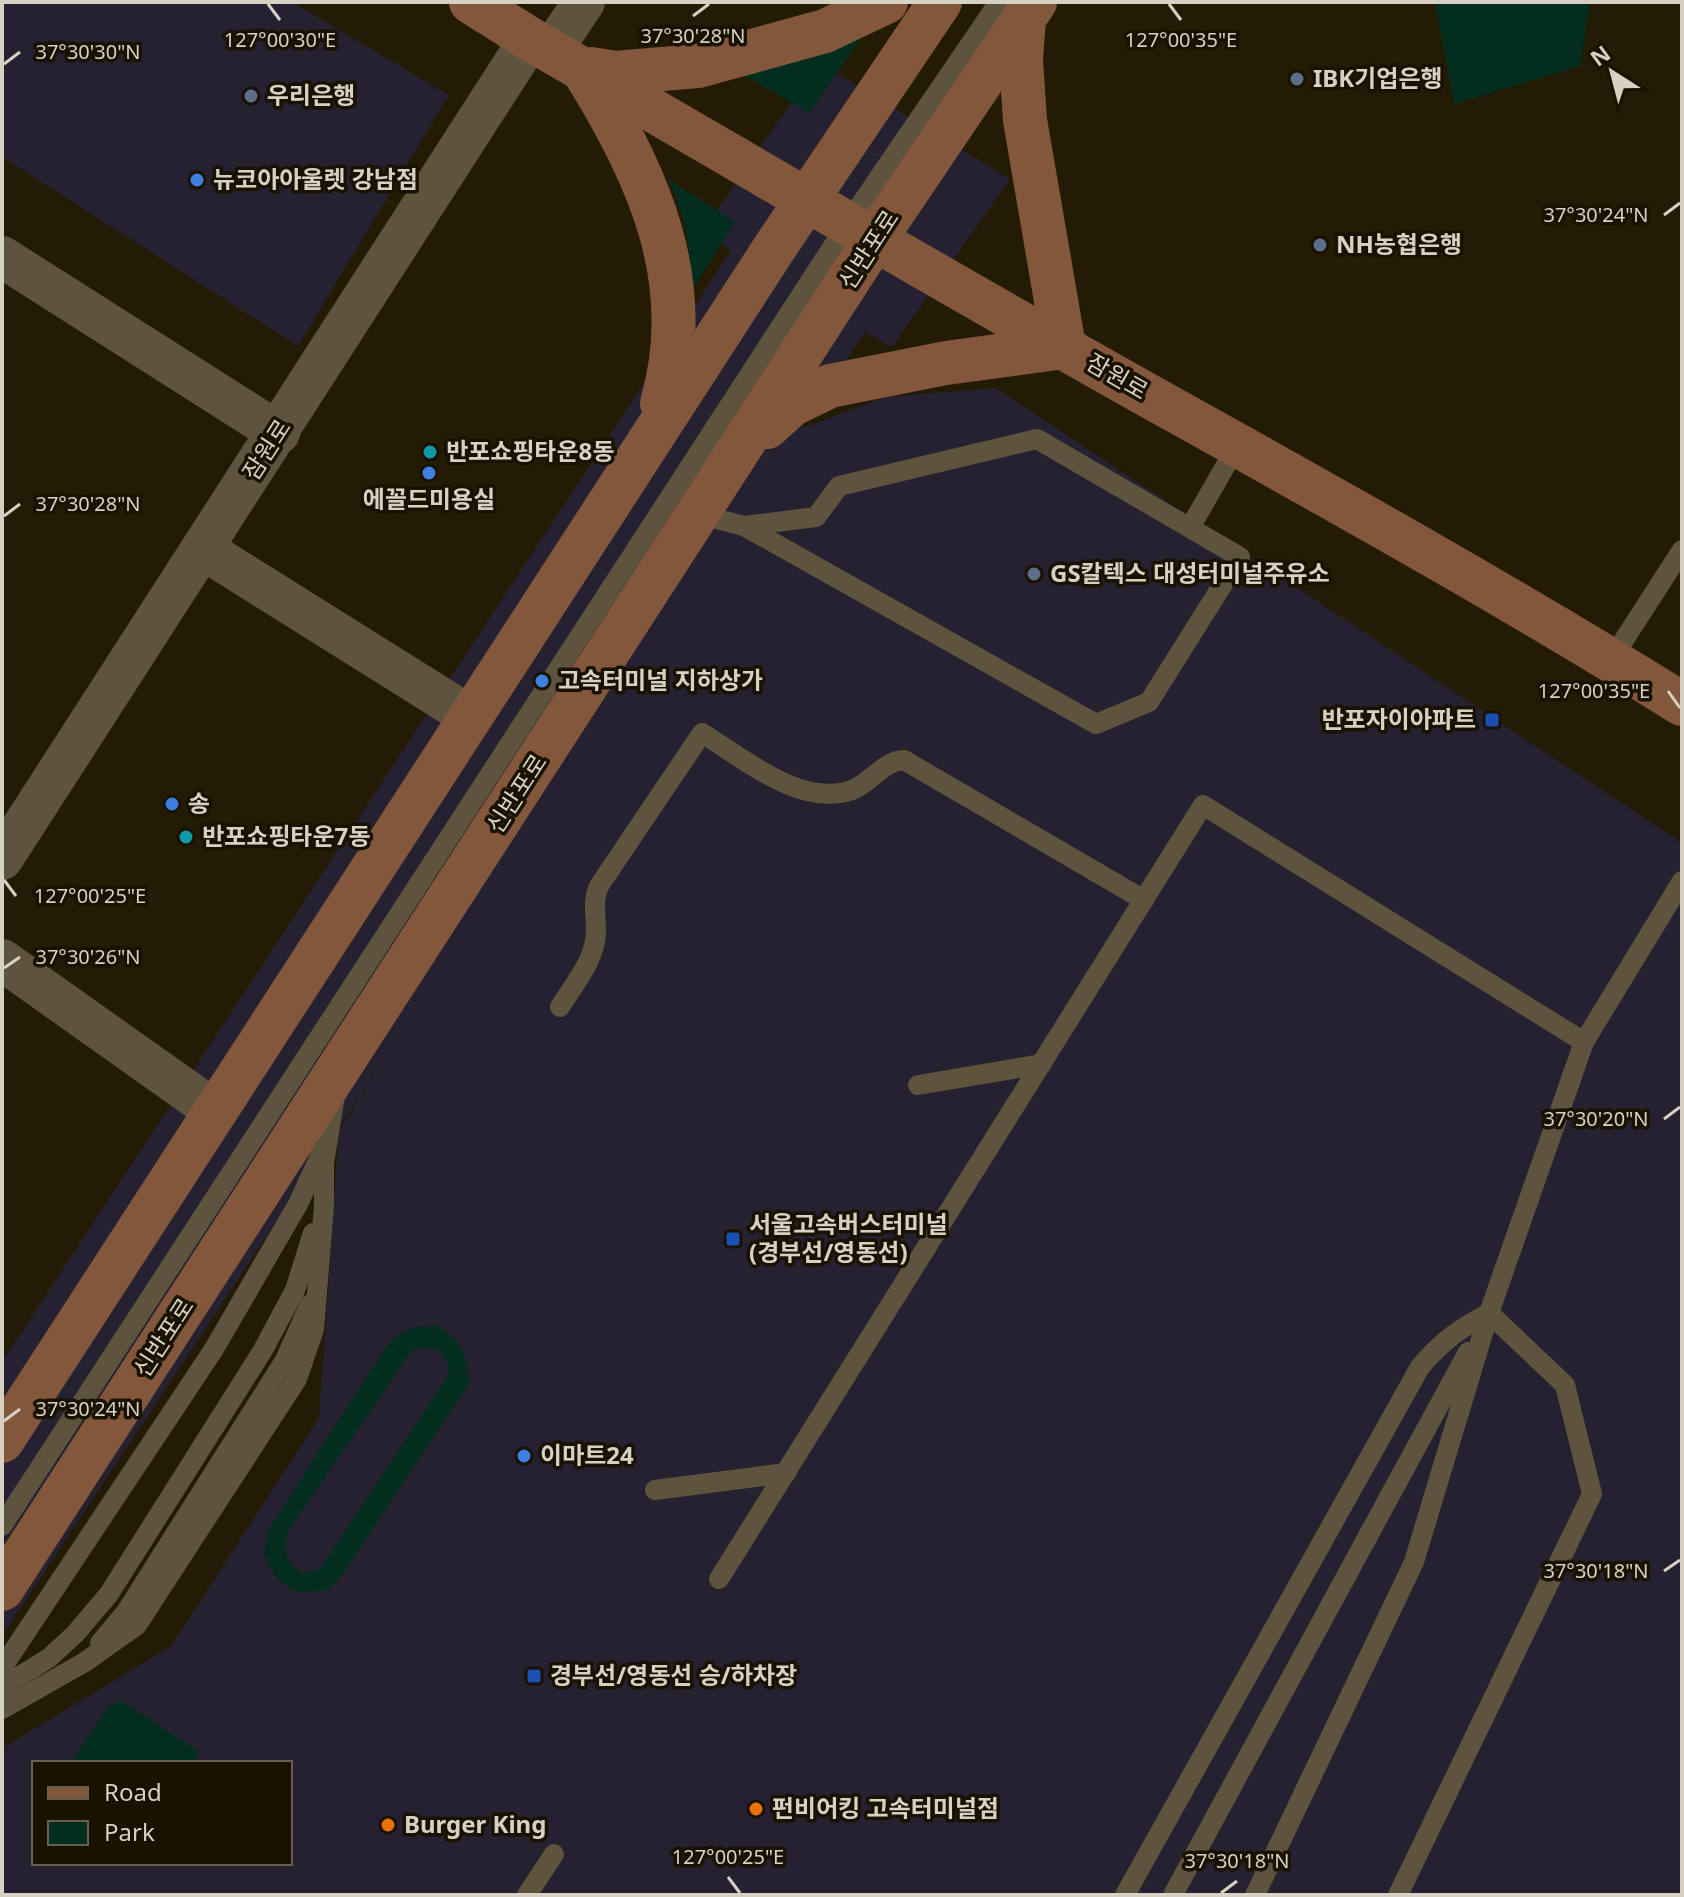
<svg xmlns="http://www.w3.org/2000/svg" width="1684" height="1897" viewBox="0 0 1684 1897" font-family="'Noto Sans','Noto Sans KR',sans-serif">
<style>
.commercial{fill:#252130;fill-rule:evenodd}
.green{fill:#032e1f;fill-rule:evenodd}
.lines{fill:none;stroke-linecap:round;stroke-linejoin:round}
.service{stroke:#5e543d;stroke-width:20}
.minor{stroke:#5e543d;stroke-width:42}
.secondary{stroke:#82573c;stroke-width:44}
.ticks{fill:none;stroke:#d7d1c4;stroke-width:3}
.service-dot{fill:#5c6f8a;stroke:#1a1200;stroke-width:3}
.shop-dot{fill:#3f7fe0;stroke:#1a1200;stroke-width:3}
.culture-dot{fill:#0f9aa8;stroke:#1a1200;stroke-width:3}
.transit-dot{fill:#1a4fb4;stroke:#1a1200;stroke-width:3}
.food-dot{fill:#e8710a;stroke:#1a1200;stroke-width:3}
.labels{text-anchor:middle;stroke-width:7;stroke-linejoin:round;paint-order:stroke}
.poi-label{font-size:24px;font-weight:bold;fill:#d7d1c4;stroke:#1a1200;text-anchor:start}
.street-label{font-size:24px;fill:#d7d1c4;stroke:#1a1200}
.ticks-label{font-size:20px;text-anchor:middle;fill:#d7d1c4;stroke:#1a1200;stroke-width:7;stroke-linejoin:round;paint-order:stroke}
</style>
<rect width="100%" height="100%" fill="#241b05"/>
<g class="commercial">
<path d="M2,2H292L449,95L298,346L2,157Z"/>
<path d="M819,62L1010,179L892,347L865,332L801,429L884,397L996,388L1682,843V1895H2V1748L171,1646L319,1418L339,1130L404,1029L2,1636V1362L731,250L702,232ZM34,1763H290V1863H34Z"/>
</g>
<g class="green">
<path d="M1435,2H1590L1580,66L1454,104Z"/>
<path d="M863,35L809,113L737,71Z"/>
<path d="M668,179L735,222L692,290C690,248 686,218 668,179Z"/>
<path d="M438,1326C462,1343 467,1353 469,1383L343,1574L328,1590L298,1592L276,1579L264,1554L268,1530L385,1349C403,1328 411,1327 438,1326ZM422,1347L439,1350L447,1363L449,1374L322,1567C295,1584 281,1558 287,1533L412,1350Z"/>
<path d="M122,1701L200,1752L193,1763H71L108,1706Z"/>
</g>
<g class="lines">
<g class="service">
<path d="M1037,439L1240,557L1149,702L1096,724L744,526L816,517L839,486Z"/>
<path d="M698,514L744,526"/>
<path d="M1191,526L1238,444"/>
<path d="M1611,660L1682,550"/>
<path d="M560,1007C574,984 596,959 596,931C596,915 592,901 599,886L702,733C743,758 801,808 852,790C872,782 883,761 904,760L1144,900"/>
<path d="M918,1085L1042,1064"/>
<path d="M655,1490L786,1473"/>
<path d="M2,1526L848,223L999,2"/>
<path d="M719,1579L1203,805L1584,1042"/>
<path d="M100,1643L126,1612L285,1360L310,1304"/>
<path d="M2,1668L214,1349L298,1204L322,1152"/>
<path d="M2,1687L49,1658L75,1634L109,1594L263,1350L295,1290L313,1233"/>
<path d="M2,1709L85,1662L137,1625L297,1379L314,1329L324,1206V1163L335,1096"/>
<path d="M1174,1893L1468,1352"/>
<path d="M527,1895L554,1854"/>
<path d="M1125,1895L1420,1367C1442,1341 1459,1329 1489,1313"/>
<path d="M1255,1895L1414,1562L1489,1313L1584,1042L1682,881"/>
<path d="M1398,1895L1592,1494L1565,1385L1489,1313"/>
</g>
<g class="minor">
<path d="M551,51L584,2"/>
<path d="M2,257L279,433"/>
<path d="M203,549L471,717"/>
<path d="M2,859L530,39"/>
<path d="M2,960L215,1111"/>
</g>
<g class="secondary">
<path d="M471,2L530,39C748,165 965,294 1185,416C1352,509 1520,603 1682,704"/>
<path d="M1024,18L1021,60L1025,120L1064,347"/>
<path d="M591,69L615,73L698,66L825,31L886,2"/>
<path d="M585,73C648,174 697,282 662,403"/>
<path d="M767,427L791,405L830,386L946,363L1064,347"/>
<path d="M2,1441L775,247L940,2"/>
<path d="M2,1589L875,239L1035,2"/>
</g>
</g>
<path class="ticks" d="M268,4L280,20M1169,4L1181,20M693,16L709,4M4,64L20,52M1664,215L1680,203M4,516L20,504M1668,691L1680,708M4,880L16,896M4,968L20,957M1664,1119L1680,1107M4,1421L20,1409M1664,1571L1680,1560M728,1877L740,1893M1221,1893L1237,1881"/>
<g class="service-dot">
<circle cx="1297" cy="79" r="8"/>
<circle cx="251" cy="96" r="8"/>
<circle cx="1320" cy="245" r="8"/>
<circle cx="1034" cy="574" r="8"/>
</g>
<g class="shop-dot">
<circle cx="197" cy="180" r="8"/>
<circle cx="429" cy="473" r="8"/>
<circle cx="542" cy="681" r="8"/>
<circle cx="172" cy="804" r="8"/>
<circle cx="524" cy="1456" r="8"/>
</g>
<g class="culture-dot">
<circle cx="430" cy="452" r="8"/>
<circle cx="186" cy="837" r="8"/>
</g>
<g class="transit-dot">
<rect x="1484" y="712" width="16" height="16" rx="4"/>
<rect x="725" y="1231" width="16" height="16" rx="4"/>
<rect x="526" y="1668" width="16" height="16" rx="4"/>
</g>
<g class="food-dot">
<circle cx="756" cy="1809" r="8"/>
<circle cx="388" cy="1825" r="8"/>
</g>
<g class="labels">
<g class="poi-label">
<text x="1313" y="87">IBK기업은행</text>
<text x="267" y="104">우리은행</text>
<text x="213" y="188">뉴코아아울렛 강남점</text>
<text x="1336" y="253">NH농협은행</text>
<text x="446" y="460">반포쇼핑타운8동</text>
<text x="429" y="508" text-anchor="middle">에꼴드미용실</text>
<text x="1050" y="582">GS칼텍스 대성터미널주유소</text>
<text x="558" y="689">고속터미널 지하상가</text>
<text x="1476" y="728" text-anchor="end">반포자이아파트</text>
<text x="188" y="812">송</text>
<text x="202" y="845">반포쇼핑타운7동</text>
<text x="749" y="1233">서울고속버스터미널<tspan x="749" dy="28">(경부선/영동선)</tspan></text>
<text x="540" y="1464">이마트24</text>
<text x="550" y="1684">경부선/영동선 승/하차장</text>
<text x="772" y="1817">펀비어킹 고속터미널점</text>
<text x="404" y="1833">Burger King</text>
</g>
<g class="street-label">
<text transform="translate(869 250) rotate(-57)" y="8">신반포로</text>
<text transform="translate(1117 377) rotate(30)" y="8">잠원로</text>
<text transform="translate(267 450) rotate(-57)" y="8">잠원로</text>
<text transform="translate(517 794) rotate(-57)" y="8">신반포로</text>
<text transform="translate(164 1338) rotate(-57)" y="8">신반포로</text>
</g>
</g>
<g class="ticks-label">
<text x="693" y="43">37°30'28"N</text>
<text x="280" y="47">127°00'30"E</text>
<text x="1181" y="47">127°00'35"E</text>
<text x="88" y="59">37°30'30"N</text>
<text x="1596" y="222">37°30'24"N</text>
<text x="88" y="511">37°30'28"N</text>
<text x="1594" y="698">127°00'35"E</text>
<text x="90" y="903">127°00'25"E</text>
<text x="88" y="964">37°30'26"N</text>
<text x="1596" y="1126">37°30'20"N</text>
<text x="88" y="1416">37°30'24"N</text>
<text x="1596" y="1578">37°30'18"N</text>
<text x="728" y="1864">127°00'25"E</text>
<text x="1237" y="1868">37°30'18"N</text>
</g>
<rect width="1684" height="1897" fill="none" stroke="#d7d1c4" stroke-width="8"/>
<rect x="32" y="1761" width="260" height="104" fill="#1a1200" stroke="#665e4e" stroke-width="2"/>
<rect x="48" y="1787" width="40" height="12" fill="#82573c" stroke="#665e4e" stroke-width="2"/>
<text x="104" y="1801" font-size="24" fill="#d7d1c4">Road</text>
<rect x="48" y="1821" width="40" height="24" fill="#032e1f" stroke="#665e4e" stroke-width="2"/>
<text x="104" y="1841" font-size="24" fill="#d7d1c4">Park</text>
<g transform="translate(1612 72) rotate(324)" stroke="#1a1200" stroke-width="6" paint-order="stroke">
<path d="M0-6L14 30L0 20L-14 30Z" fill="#d7d1c4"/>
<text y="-12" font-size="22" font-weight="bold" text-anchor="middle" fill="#d7d1c4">N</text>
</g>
</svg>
